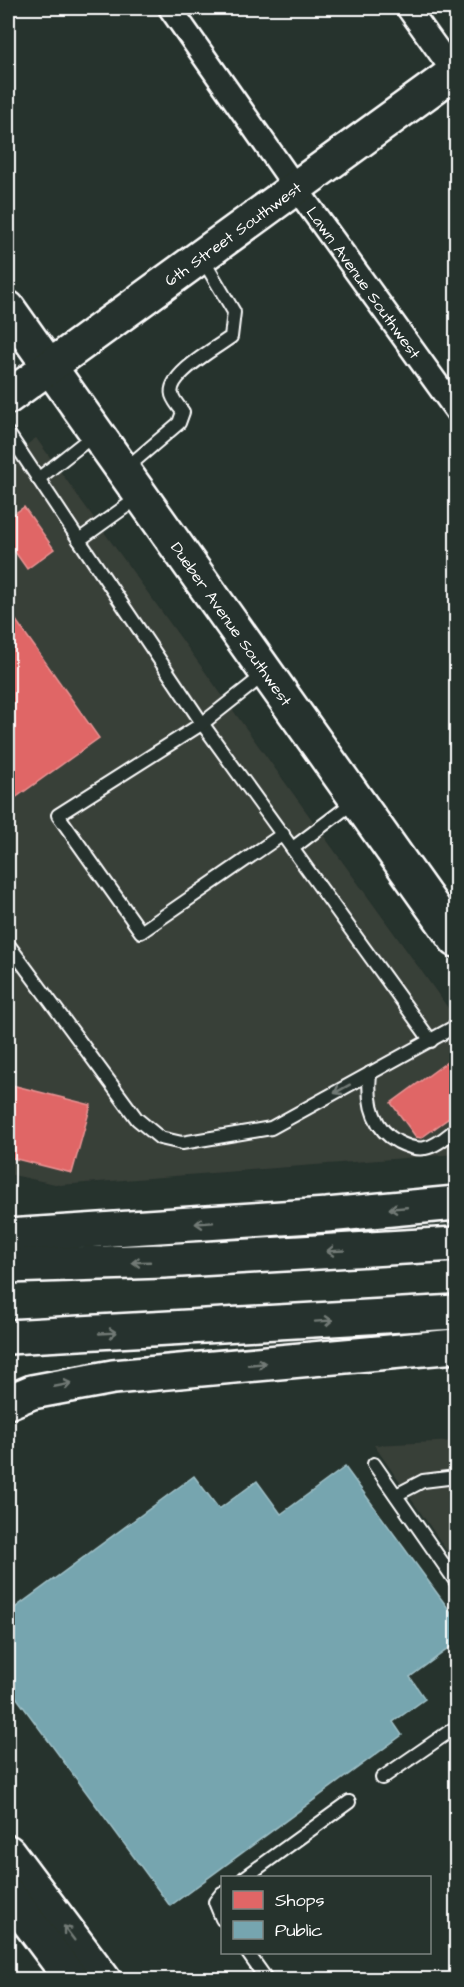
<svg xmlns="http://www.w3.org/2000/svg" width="464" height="1987" viewBox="0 0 464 1987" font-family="'Architects Daughter',sans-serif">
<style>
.built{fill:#393f38}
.shops{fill:#e06666;stroke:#e99494;stroke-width:1.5}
.public{fill:#76a5af;stroke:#9fc0c7;stroke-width:1.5}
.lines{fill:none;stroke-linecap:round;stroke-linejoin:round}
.lane-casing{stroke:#fff;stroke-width:16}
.street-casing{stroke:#fff;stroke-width:27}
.secondary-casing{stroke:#fff;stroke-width:38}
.highway-casing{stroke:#fff;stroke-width:38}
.lane{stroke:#26332d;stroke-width:12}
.street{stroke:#26332d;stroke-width:22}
.secondary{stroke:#26332d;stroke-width:33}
.highway{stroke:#26332d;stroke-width:33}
.oneway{stroke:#727a76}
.labels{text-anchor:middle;stroke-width:6;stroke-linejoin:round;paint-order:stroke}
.street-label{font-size:16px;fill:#fff;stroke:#26332d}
</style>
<rect width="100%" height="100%" fill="#26332d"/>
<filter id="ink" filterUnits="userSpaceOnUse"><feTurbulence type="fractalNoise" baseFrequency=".0167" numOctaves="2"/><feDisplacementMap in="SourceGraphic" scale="12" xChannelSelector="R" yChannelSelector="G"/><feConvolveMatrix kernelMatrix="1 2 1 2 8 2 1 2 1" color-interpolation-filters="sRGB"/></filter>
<g filter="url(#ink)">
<g class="built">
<path d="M36,438L456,1019V1154L60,1185L8,1174V458Z"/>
<path d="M456,1441V1564L374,1445Z"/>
</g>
<g class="shops">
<path d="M24,507L54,549L27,569L8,542V518Z"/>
<path d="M8,609L99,738L8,803Z"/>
<path d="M451,1059L456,1067V1113L421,1138L416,1137L391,1103Z"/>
<path d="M8,1084L91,1105L72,1173L8,1157Z"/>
</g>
<path class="public" d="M345,1467L456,1619V1643L410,1677L425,1699L393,1722L402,1735L170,1906L8,1686V1613L194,1476L219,1509L257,1481L281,1514Z"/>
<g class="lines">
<defs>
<g id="lane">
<path d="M8,433L79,540"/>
<path d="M124,470L179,423L183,412C179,407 174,401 172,395C166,375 216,348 231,337L234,312L202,258"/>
<path d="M38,479L95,434"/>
<path d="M139,497L79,540L204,726L431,1041"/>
<path d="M265,674L203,723L58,815L141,932L283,834"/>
<path d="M293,848L355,801"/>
<path d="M8,944L137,1119L160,1138L182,1143L271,1128L456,1026"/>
<path d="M370,1073C367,1101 372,1128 398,1142C406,1146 416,1150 425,1148C437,1146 447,1136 456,1129"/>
<path d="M374,1464L456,1582"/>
<path d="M396,1495L423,1481L456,1477"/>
<path d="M382,1778L456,1727"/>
<path d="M244,1878L349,1802"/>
<path d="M222,1893L215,1902L222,1919"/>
<path d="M247,1952L267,1980"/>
</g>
<g id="street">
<path id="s1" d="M170,8L296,188L456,410"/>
<path d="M408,8L456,75"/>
</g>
<g id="secondary">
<path id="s2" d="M8,308L456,940"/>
<path id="s3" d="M8,397L456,71"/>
</g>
<g id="highway">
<path d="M8,1236L327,1215L456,1203"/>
<path d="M8,1266L163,1261L456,1244"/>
<path d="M8,1337L456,1312"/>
<path d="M8,1402L32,1392L113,1377L456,1346"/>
<path d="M8,1852L104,1980"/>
<path d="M8,1894L72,1980"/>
</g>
</defs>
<use href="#lane" class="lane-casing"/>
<use href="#street" class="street-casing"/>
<use href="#secondary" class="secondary-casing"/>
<use href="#highway" class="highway-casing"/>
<use href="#lane" class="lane"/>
<use href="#street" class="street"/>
<use href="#secondary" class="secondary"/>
<use href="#highway" class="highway"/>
</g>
<defs><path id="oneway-shaft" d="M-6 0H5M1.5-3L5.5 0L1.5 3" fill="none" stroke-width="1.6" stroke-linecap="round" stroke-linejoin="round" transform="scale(1.5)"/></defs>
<g class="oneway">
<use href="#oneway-shaft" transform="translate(342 1089) rotate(151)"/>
<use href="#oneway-shaft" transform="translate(398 1208) rotate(175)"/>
<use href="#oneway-shaft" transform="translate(204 1223) rotate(176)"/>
<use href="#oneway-shaft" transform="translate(335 1251) rotate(177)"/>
<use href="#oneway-shaft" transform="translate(141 1262) rotate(178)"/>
<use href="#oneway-shaft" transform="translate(324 1321) rotate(-4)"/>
<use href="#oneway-shaft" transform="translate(108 1333) rotate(-3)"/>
<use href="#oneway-shaft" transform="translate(257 1364) rotate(-5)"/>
<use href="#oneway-shaft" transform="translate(63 1385) rotate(-11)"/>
<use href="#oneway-shaft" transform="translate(69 1933) rotate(-127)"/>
</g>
</g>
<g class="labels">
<g class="street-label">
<text dy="6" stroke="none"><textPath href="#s3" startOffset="278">6th Street Southwest</textPath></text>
<text dy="6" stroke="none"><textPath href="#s1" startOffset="336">Lawn Avenue Southwest</textPath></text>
<text dy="6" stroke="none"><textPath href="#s2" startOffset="387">Dueber Avenue Southwest</textPath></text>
</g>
</g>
<rect width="464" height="1987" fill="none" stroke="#26332d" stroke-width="30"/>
<rect x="15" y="15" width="434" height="1957" fill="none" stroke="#fff" stroke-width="2" filter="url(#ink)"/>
<rect x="221" y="1876" width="210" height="78" fill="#26332d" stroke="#7d8581" stroke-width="1.5"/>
<rect x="233" y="1891" width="30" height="18" fill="#e06666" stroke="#7d8581" stroke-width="1.5"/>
<text x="275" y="1906" font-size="18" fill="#ffffff">Shops</text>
<rect x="233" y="1921" width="30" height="18" fill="#76a5af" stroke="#7d8581" stroke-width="1.5"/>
<text x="275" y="1936" font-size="18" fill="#ffffff">Public</text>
</svg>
